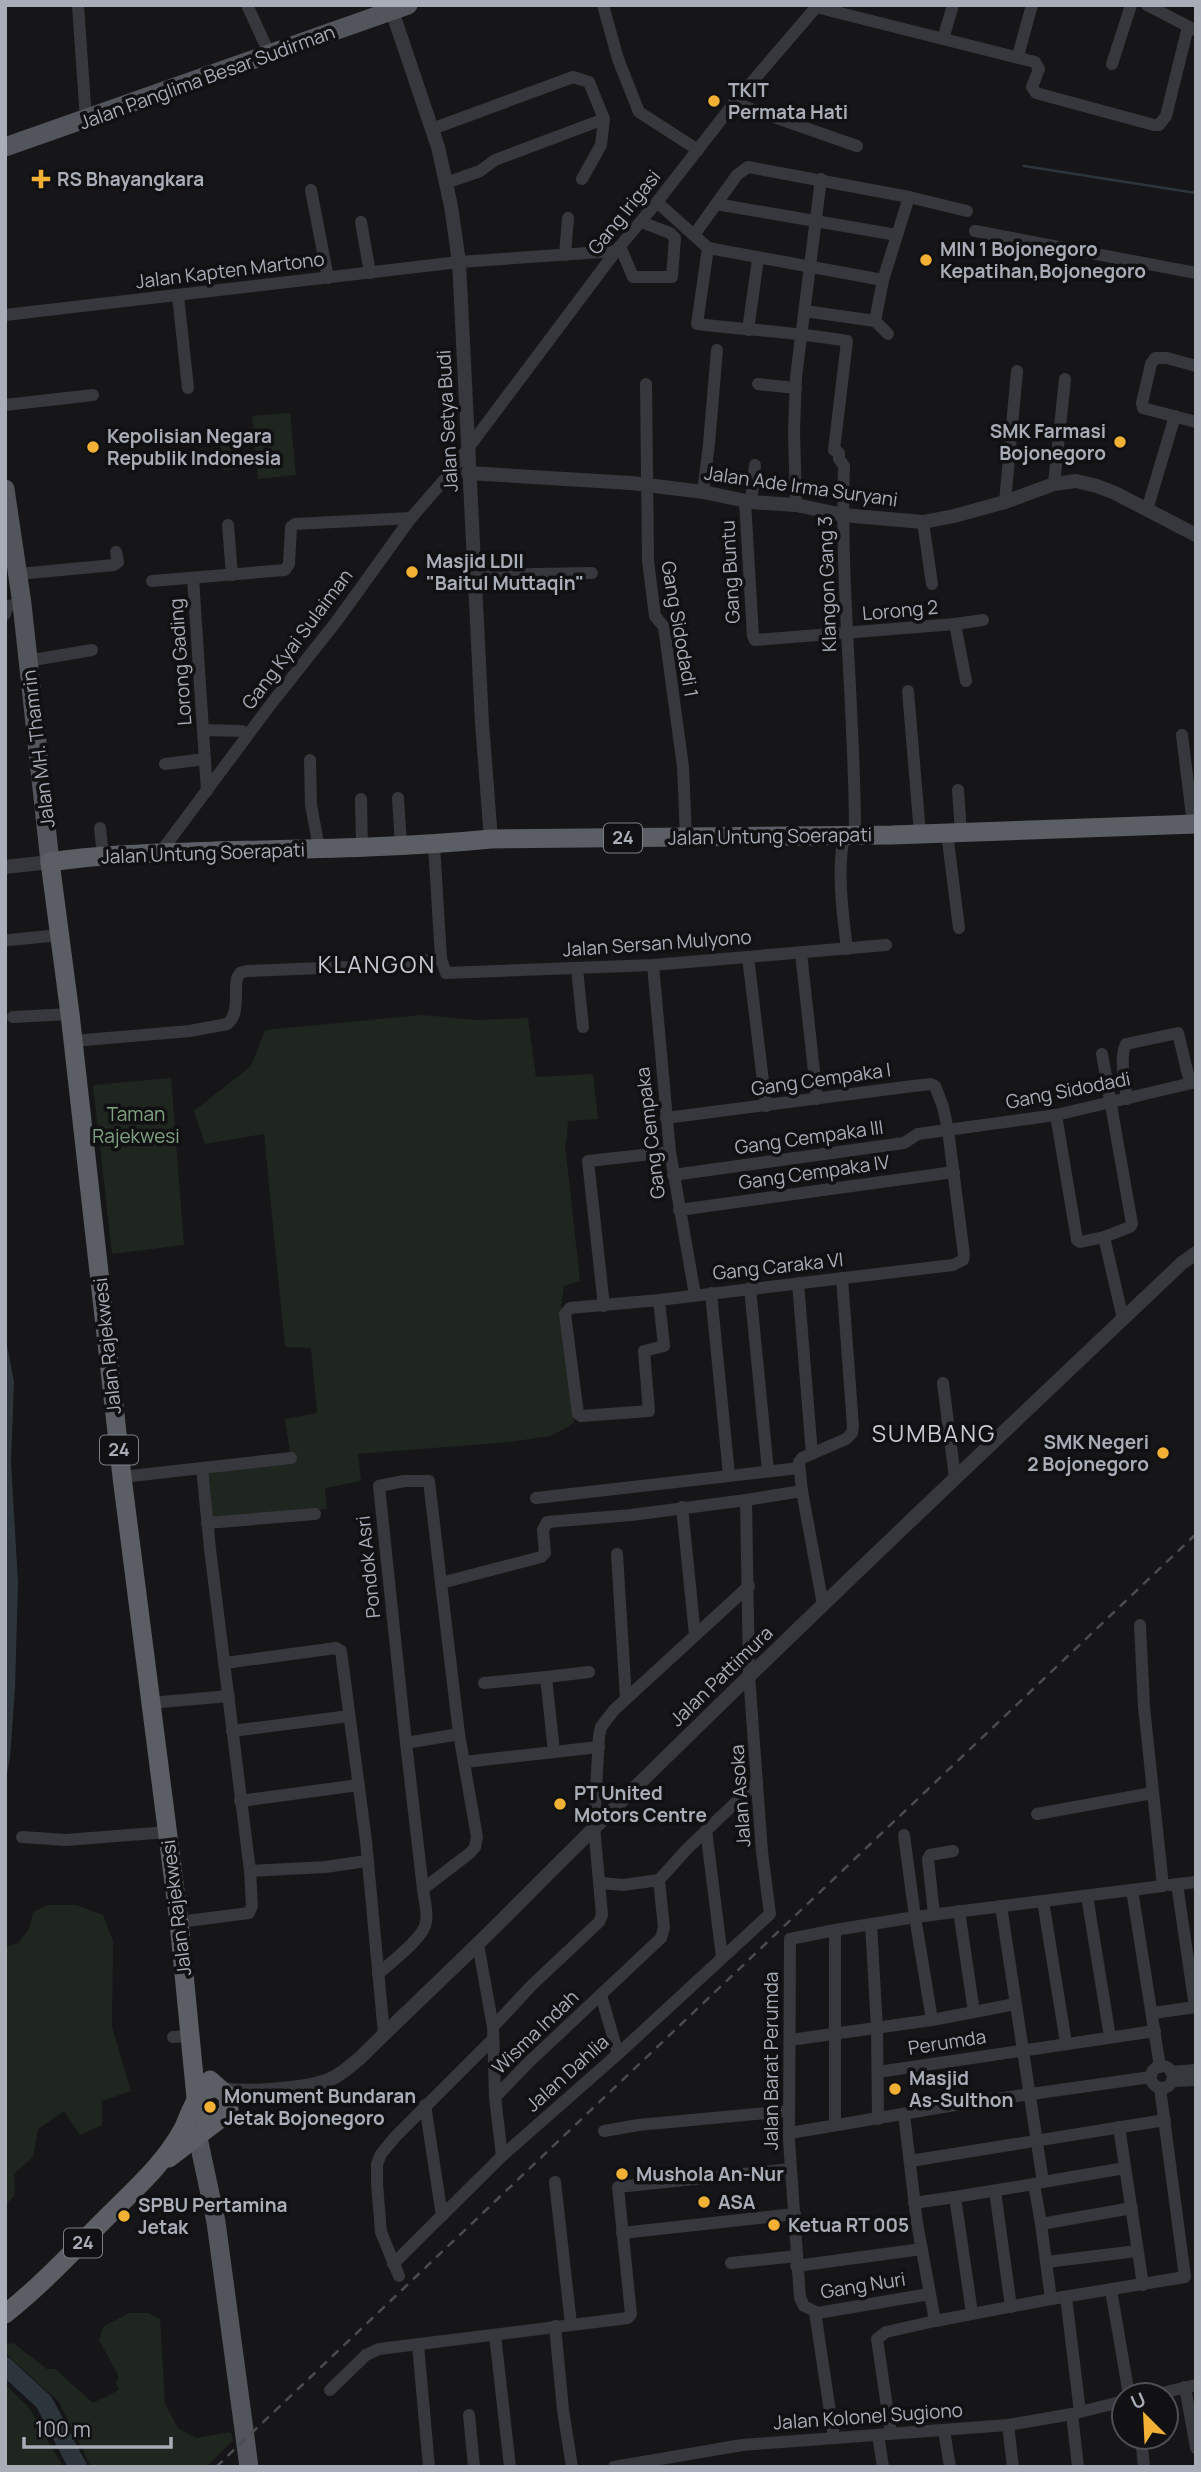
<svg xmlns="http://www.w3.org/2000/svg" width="1201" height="2472" viewBox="0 0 1201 2472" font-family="Manrope,sans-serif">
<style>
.green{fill:#1e261f}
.water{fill:#2c353c}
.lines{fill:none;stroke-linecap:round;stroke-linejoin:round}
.stream{stroke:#2c353c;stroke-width:2.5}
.river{stroke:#2c353c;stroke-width:18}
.minor{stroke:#37383d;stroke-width:12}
.tertiary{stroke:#37383d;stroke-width:14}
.primary{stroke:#53555c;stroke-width:19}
.trunk{stroke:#5b5e65;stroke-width:19}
.rail{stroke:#4a4c52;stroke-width:2.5;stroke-dasharray:9 7;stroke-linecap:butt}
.poi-dot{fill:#f2b134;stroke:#111113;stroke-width:2.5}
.labels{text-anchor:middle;stroke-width:7;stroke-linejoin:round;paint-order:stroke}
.shield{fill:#111113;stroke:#7b7e86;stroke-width:2}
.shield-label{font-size:18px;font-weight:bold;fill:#a8adb8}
.street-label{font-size:19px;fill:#a8adb8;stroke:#111113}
.poi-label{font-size:19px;font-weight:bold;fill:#a8adb8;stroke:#111113;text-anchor:start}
.park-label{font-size:19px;fill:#7fa381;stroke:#111113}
.quarter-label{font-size:23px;letter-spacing:2px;fill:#c9ccd4;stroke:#111113}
</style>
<rect width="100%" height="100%" fill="#161618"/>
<g class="green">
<path d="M290,413L296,475L258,479L252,416Z"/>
<path d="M236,435L238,469L223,470L220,436Z"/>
<path d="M422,1015L477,1020L528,1018L536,1077L593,1074L598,1119L568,1121L567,1138L565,1144L580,1281L564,1286L561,1306L574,1423L551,1436L509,1442L358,1454L361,1481L325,1488L327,1509L210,1520L207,1473L293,1464L295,1460L290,1453L285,1419L317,1413L311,1348L285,1347L264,1134L205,1144L194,1111L251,1066L265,1030Z"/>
<path d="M171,1078L184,1245L112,1254L93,1085Z"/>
<path d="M49,1905H76L103,1915L113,1941L112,2027L131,2091L102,2101V2125L80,2135L64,2111L38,2129L33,2157L14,2174L15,2195L5,2205V1947L18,1943L29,1929L33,1912Z"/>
<path d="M129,2313H148L160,2319L165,2404L178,2428L196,2438L231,2432L233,2440L206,2467H91L59,2402L5,2353L7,2344L13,2343L47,2369H55L93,2403L119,2390L116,2383L119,2377L99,2340L103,2327Z"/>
<path d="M5,2384L30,2409L63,2467H5Z"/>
</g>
<path class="water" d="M5,1335L14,1382L11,1462L18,1583L15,1687L10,1758L5,1783Z"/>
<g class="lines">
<path class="stream" d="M1024,166L1196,193"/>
<path class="river" d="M5,2366L44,2402L78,2467"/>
<g class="minor">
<path d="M78,5L86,120"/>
<path d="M247,5L270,55"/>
<path d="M603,5L618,59L639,112L698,150"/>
<path d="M1147,5L1195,30"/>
<path d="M816,7L1035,62L1039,69L1032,87L1036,93L1154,125H1159L1166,116L1188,27"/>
<path d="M943,39L953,5"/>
<path d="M1018,56L1032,5"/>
<path d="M1112,64L1131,5"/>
<path d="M734,103L857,146"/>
<path d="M432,129L573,77L589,82L604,119L601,145L582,179"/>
<path d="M446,183L480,171L495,160L604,119"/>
<path d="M311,190L328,278"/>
<path d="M909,197L967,211"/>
<path d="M657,202L708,248L883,280"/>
<path d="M716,204L897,235"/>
<path d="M361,222L370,273"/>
<path d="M975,231L1196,273"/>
<path d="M694,235L737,175L748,167L909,197L883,280L875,321L805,311"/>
<path d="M620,246L633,277H672L675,238L670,233L641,222"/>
<path d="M708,248L697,324C747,330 797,332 847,341L834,450L839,453V459L844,466C840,589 855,711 855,834"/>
<path d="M565,255L568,218"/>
<path d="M178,296L188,388"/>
<path d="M5,315L459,262L616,251"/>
<path d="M875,321L888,334"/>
<path d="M748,330L758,259"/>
<path d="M1196,366L1167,358H1155L1151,364L1142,403L1143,408L1196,422"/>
<path d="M646,384L648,561L655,616L664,627L683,767L686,837"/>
<path d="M758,384L796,388"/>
<path d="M5,405L93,395"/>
<path d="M1054,484L1065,379"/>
<path d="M703,492L709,444L717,350"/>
<path d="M745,501L753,636L755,640L955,624L966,681"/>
<path d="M751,502L755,465"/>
<path d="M1005,502L1017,371"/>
<path d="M796,505L794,431L796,377L821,179"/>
<path d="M1147,510L1175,416"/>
<path d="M923,522L932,584"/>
<path d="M228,525L232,575"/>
<path d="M18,574L114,565L118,562L116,552"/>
<path d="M475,575L592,573"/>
<path d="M193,578L207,791"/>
<path d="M152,581L285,570L289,564L291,527L295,524L411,518"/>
<path d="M5,614L7,606L15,605"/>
<path d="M955,624L983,620"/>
<path d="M27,661L92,650"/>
<path d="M908,691L920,834"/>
<path d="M204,730L242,731L247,736"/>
<path d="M1182,735L1193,824"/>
<path d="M310,760L311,805L319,848"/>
<path d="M165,764L205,759"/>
<path d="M958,790L961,833"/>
<path d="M398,798L401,845"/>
<path d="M361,799L362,847"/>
<path d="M100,828L103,856"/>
<path d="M947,833L959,928"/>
<path d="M845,834C836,865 843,917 847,949"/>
<path d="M434,845L441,959L446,973L653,965L886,945"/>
<path d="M160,853L271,704L336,622L411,518L445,479L616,251L657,202L734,103L818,5"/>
<path d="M9,940L60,935"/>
<path d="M801,953L817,1099"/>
<path d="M748,957L766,1106"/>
<path d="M653,965L670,1152L695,1295"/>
<path d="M577,969L583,1027"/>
<path d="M13,1017L70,1014"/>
<path d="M73,1041L190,1031L227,1024C240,1015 234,993 237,978L240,973L247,971L348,967L441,959"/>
<path d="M1102,1054L1132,1224L1130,1227L1104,1237L1123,1319"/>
<path d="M1127,1099C1125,1083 1119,1057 1126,1044L1178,1033L1190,1083"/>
<path d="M1056,1115L1077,1240L1080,1242L1104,1237"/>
<path d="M673,1175L904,1143L918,1134L1056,1115L1196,1082"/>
<path d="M679,1210L954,1172"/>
<path d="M798,1283L812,1454"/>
<path d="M750,1288L768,1471"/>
<path d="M711,1293L729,1475"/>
<path d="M659,1300L664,1346L644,1351L649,1411L581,1416L578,1414L565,1314L570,1308L659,1300L953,1265L963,1260L964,1255L948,1130L943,1107L935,1086L931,1084L913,1086L666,1118"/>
<path d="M604,1306L588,1161L670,1152"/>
<path d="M943,1383L955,1478"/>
<path d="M202,1468L291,1458"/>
<path d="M122,1477L202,1468L210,1549L250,1871L252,1906L249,1913L179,1922"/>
<path d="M802,1491L799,1462L802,1458L846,1439L852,1433L853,1427L842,1278"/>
<path d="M536,1498L799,1468"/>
<path d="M682,1507L695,1635"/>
<path d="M207,1523L315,1514"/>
<path d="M617,1554L626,1699"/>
<path d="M441,1583L459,1734"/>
<path d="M225,1663L336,1648L341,1651L366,1841L384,2034"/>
<path d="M546,1677L589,1672"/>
<path d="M484,1683L546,1677L554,1752"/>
<path d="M150,1703L229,1696"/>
<path d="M232,1731L349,1716"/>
<path d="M406,1743L423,1889"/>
<path d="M464,1762L599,1747"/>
<path d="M240,1801L359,1785"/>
<path d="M1037,1814L1152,1793"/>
<path d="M706,1830L722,1957"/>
<path d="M22,1837L66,1840L167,1832"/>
<path d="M250,1871L325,1867L367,1861"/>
<path d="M659,1880L664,1928L661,1938L528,2063L495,2097L493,2027L531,1986L599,1922L602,1915L594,1826L599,1736L601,1727L614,1710L749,1586"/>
<path d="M601,1883L623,1885L659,1880L687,1849L757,1782"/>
<path d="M1177,1884L1195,2007"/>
<path d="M1170,1885L1196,1882"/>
<path d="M1132,1890L1160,2067"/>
<path d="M1087,1896L1110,2037"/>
<path d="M1043,1901L1066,2043"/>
<path d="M1001,1906L1043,2182L1034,2184L1041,2224L1132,2208"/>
<path d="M934,1914L928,1859L930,1855L953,1851"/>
<path d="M871,1924L877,2028L878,2119"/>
<path d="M835,1930L915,1917L904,1835"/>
<path d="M478,1944L493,2027"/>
<path d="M378,1974C390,1963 424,1938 426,1922C428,1912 424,1899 423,1889L470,1853L475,1847L477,1837L459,1734L406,1743L379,1486L404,1481H429L441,1583L541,1557L545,1553L543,1530L547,1522L631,1515L746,1500"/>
<path d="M601,1995L618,2054"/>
<path d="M974,2012L1015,2004"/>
<path d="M1153,2013L1196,2007"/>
<path d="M932,2020L974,2012L959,1911"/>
<path d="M173,2037L191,2036"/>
<path d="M790,2040L932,2020L915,1917L1163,1886L1144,1707L1140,1625"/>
<circle cx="1162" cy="2077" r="11"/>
<path d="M878,2072L1155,2031"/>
<path d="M1171,2072L1196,2070"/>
<path d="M1172,2081L1196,2080"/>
<path d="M495,2097L502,2156"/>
<path d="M425,2105L442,2216"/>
<path d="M904,2114L917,2223L935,2321L1051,2299"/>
<path d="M835,2125V1930L790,1939L789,2140L800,2298L804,2306L818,2313L929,2294"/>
<path d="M1119,2127L1143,2285"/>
<path d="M604,2131L638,2125L789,2111"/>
<path d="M790,2133L967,2103L1151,2077"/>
<path d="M910,2161L1165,2120"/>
<path d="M555,2182L571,2324"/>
<path d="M1043,2182L1125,2168"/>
<path d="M995,2191L1011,2307"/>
<path d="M914,2203L955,2197"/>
<path d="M1041,2224L1051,2299L1185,2277L1160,2088"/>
<path d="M622,2233L795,2214"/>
<path d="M1046,2262L1137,2251"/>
<path d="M731,2263L797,2256"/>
<path d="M393,2264L502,2156L618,2054L770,1914L762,1852L749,1675L746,1500L802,1491L823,1605"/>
<path d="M796,2266L922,2249"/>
<path d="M399,2276L381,2232L377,2184V2164L381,2154L395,2137L492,2040"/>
<path d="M1111,2290L1129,2395"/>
<path d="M1066,2297L1080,2412"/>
<path d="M815,2312L834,2438"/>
<path d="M972,2313L955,2197L1034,2184"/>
<path d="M555,2326L563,2410L572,2467"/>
<path d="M495,2335L510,2467"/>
<path d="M418,2345L429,2467"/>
<path d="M1185,2387L1196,2448"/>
<path d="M330,2390L366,2355L379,2349L628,2318L631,2314L618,2187L790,2169"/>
<path d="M1153,2395L1196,2385"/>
<path d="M1072,2414L1078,2467"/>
<path d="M469,2415L474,2467"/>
<path d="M1008,2425L1013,2467"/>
<path d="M944,2430L950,2467"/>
<path d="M891,2434L877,2339L886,2332L935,2321"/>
<path d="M878,2435L883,2467"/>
<path d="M1141,2437L1144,2467"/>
<path d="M614,2467L742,2445L1008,2425L1072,2414L1124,2401"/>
</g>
<g class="tertiary">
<path d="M390,5L438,147L451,206L459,262L482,723L491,839"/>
<path d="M468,473L631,483L703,492L751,502L796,505L843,515L923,522L954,516L1005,502L1054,484L1076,481L1097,486L1115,493L1196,535"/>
<path d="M5,867L50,862"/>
<path d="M218,2088C243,2094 311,2089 333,2078C343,2073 351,2065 360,2058C411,2007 465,1958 516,1906C734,1687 958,1475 1182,1263L1196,1253"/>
</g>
<g class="primary">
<path d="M5,147L408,5"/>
<path d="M5,489L22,604L50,862"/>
<path d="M197,2108L198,2138L216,2222L249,2467"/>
</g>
<g class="trunk">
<path d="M225,2117C213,2124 202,2121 197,2108L179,1922L122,1477L70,1014L50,862C105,854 160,853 215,851C307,849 399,848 491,839L892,835L1196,824"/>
<path d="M169,2158L229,2112L228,2096L210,2080"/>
<path d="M5,2314C42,2285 73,2251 106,2218C134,2190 164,2164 183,2129C191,2113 196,2086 218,2088"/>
</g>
<path class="rail" d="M216,2467L1196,1534"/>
</g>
<g class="poi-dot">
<circle cx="714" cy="101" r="7"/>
<path d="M37.5 168.5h7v7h7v7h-7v7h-7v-7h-7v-7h7z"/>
<circle cx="926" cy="260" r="7"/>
<circle cx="1120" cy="442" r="7"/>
<circle cx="93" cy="447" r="7"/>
<circle cx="412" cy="572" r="7"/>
<circle cx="1163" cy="1453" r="7"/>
<circle cx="560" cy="1804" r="7"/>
<circle cx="895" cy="2089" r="7"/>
<circle cx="210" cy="2107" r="7"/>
<circle cx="622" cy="2174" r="7"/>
<circle cx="704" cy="2202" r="7"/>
<circle cx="124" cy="2216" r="7"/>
<circle cx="774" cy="2225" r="7"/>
</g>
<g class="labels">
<g class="shield">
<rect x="604" y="823.5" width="38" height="29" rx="5"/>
<rect x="100" y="1435.5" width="38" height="29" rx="5"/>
<rect x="64" y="2228.5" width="38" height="29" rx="5"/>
</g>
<g class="shield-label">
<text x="623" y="844">24</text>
<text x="119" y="1456">24</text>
<text x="83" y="2249">24</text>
</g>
<g class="street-label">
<text transform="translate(207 77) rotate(-20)" y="7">Jalan Panglima Besar Sudirman</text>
<text transform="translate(624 212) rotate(-51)" y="7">Gang Irigasi</text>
<text transform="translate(230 270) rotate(-7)" y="7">Jalan Kapten Martono</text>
<text transform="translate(447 421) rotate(-93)" y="7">Jalan Setya Budi</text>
<text transform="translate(801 486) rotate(8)" y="7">Jalan Ade Irma Suryani</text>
<text transform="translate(730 572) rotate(-93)" y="7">Gang Buntu</text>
<text transform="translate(827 584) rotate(-92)" y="7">Klangon Gang 3</text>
<text transform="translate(900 610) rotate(-5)" y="7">Lorong 2</text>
<text transform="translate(680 629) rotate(80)" y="7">Gang Sidodadi 1</text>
<text transform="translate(297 639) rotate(-53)" y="7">Gang Kyai Sulaiman</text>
<text transform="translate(180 662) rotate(-94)" y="7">Lorong Gading</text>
<text transform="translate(38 749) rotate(-97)" y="7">Jalan MH. Thamrin</text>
<text transform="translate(770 836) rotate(-1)" y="7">Jalan Untung Soerapati</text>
<text transform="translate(203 853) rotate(-2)" y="7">Jalan Untung Soerapati</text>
<text transform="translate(657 943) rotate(-4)" y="7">Jalan Sersan Mulyono</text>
<text transform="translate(821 1079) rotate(-8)" y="7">Gang Cempaka I</text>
<text transform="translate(1068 1090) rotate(-11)" y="7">Gang Sidodadi</text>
<text transform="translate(650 1133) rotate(-97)" y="7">Gang Cempaka</text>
<text transform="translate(809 1137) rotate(-8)" y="7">Gang Cempaka III</text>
<text transform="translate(814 1172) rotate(-8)" y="7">Gang Cempaka IV</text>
<text transform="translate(778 1266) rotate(-6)" y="7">Gang Caraka VI</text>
<text transform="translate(107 1346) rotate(-96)" y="7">Jalan Rajekwesi</text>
<text transform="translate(368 1567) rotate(-96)" y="7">Pondok Asri</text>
<text transform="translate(721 1676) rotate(-44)" y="7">Jalan Pattimura</text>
<text transform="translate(740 1796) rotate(-94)" y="7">Jalan Asoka</text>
<text transform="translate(176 1908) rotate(-97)" y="7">Jalan Rajekwesi</text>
<text transform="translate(535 2032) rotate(-44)" y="7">Wisma Indah</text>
<text transform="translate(947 2042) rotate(-9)" y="7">Perumda</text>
<text transform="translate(771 2061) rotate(-90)" y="7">Jalan Barat Perumda</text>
<text transform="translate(567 2073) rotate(-42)" y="7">Jalan Dahlia</text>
<text transform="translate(863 2285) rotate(-9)" y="7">Gang Nuri</text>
<text transform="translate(868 2416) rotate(-4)" y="7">Jalan Kolonel Sugiono</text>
</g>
<g class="poi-label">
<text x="728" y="97">TKIT<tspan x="728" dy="22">Permata Hati</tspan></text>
<text x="57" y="186">RS Bhayangkara</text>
<text x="940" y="256">MIN 1 Bojonegoro<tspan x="940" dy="22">Kepatihan,Bojonegoro</tspan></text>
<text x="1106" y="438" text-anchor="end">SMK Farmasi<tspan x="1106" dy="22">Bojonegoro</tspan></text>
<text x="107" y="443">Kepolisian Negara<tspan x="107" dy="22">Republik Indonesia</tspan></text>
<text x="426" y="568">Masjid LDII<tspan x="426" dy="22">"Baitul Muttaqin"</tspan></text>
<text x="1149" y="1449" text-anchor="end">SMK Negeri<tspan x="1149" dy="22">2 Bojonegoro</tspan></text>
<text x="574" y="1800">PT United<tspan x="574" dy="22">Motors Centre</tspan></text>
<text x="909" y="2085">Masjid<tspan x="909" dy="22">As-Sulthon</tspan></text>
<text x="224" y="2103">Monument Bundaran<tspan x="224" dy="22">Jetak Bojonegoro</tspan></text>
<text x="636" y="2181">Mushola An-Nur</text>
<text x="718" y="2209">ASA</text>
<text x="138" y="2212">SPBU Pertamina<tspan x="138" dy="22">Jetak</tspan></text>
<text x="788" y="2232">Ketua RT 005</text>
</g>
<g class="park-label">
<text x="136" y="1121">Taman<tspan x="136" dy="22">Rajekwesi</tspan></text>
</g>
<g class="quarter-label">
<text x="377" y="973">KLANGON</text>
<text x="934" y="1442">SUMBANG</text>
</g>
</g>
<rect width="1201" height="2472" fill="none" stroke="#a8adb8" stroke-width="14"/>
<g transform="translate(1145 2416) rotate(336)"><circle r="33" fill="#111113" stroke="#4d4f55" stroke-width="2"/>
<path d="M0-5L12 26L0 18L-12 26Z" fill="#f2b134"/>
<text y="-10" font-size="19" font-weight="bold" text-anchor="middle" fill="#a8adb8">U</text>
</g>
<path d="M24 2437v10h147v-10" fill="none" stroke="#a8adb8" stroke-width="3.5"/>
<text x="35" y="2437" font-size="21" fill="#a8adb8" stroke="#111113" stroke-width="5" paint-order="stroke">100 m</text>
</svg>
